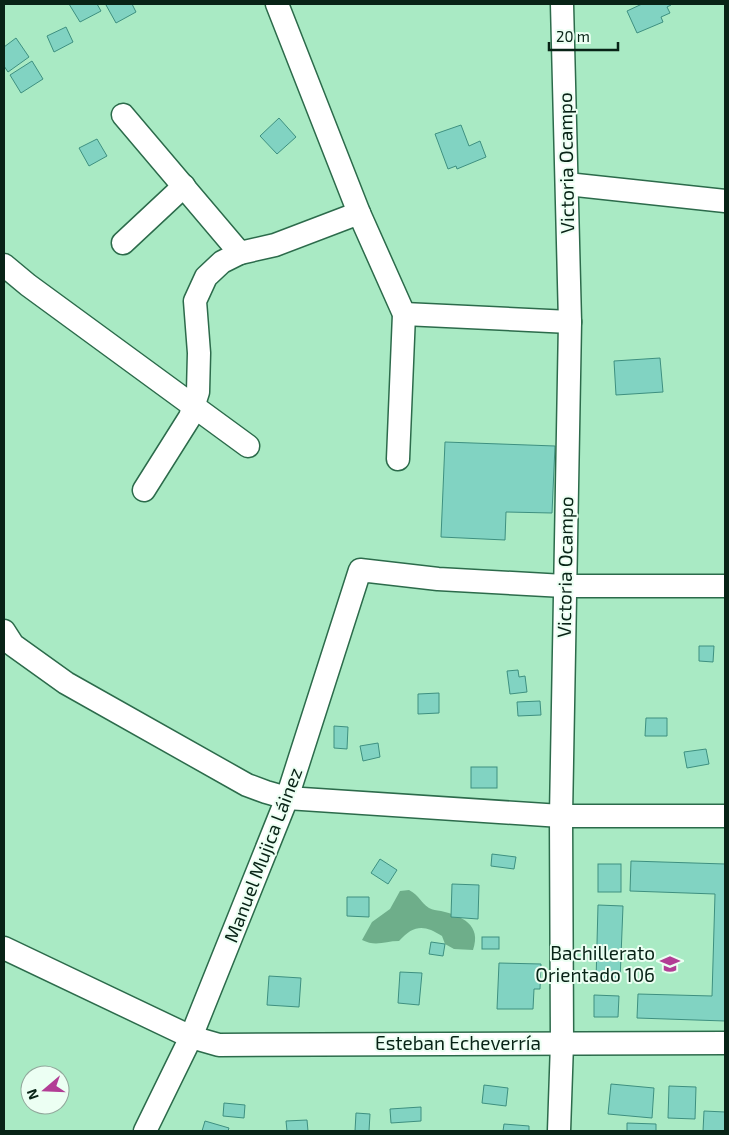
<svg xmlns="http://www.w3.org/2000/svg" width="729" height="1135" viewBox="0 0 729 1135" font-family="'Exo 2',sans-serif">
<style>
.forest{fill:#6eae8a}
.building{fill:#81d3c2;stroke:#3e9080}
.lines{fill:none;stroke-linecap:round;stroke-linejoin:round}
.minor-casing{stroke:#2c6b4b;stroke-width:25}
.minor{stroke:#fff;stroke-width:22}
.labels{text-anchor:middle;stroke-width:4;stroke-linejoin:round;paint-order:stroke}
.street-label{font-size:19px;fill:#082316;stroke:#ecfff3}
.poi-label{font-size:19px;fill:#082316;stroke:#ecfff3;text-anchor:end}
</style>
<rect width="100%" height="100%" fill="#a9eac4"/>
<path class="forest" d="M409,890C420,896 420,902 429,908C433,910 436,910 441,911C462,916 482,925 473,950L454,949L445,944L442,936C425,925 414,924 399,941C385,941 376,947 362,940L372,922L390,909L400,891Z"/>
<g class="building">
<path d="M69,4H97L101,11L80,22Z"/>
<path d="M108,4H132L136,12L116,23L106,5Z"/>
<path d="M642,4H671V5L667,7L670,13L661,17L663,22L637,33L627,11Z"/>
<path d="M66,27L73,42L54,52L47,36Z"/>
<path d="M16,38L29,57L8,72L4,66V47Z"/>
<path d="M32,61L43,79L21,93L10,75Z"/>
<path d="M279,118L296,137L277,154L260,136Z"/>
<path d="M461,125L469,146L480,141L486,157L457,169L456,166L448,169L435,134Z"/>
<path d="M97,139L107,156L89,166L79,148Z"/>
<path d="M660,358L663,392L616,395L614,361Z"/>
<path d="M445,442L555,446L552,513L506,512L505,540L441,537Z"/>
<path d="M699,646H714L713,662L699,661Z"/>
<path d="M518,670L519,677L525,676L527,692L510,694L507,671Z"/>
<path d="M439,693V713L418,714V694Z"/>
<path d="M540,701L541,715L518,716L517,702Z"/>
<path d="M646,718H667V736H645Z"/>
<path d="M334,726L348,727L347,749L334,748Z"/>
<path d="M378,743L380,757L363,761L360,746Z"/>
<path d="M706,749L709,764L687,768L684,752Z"/>
<rect x="471" y="767" width="26" height="21"/>
<path d="M492,854L516,857L514,869L491,866Z"/>
<path d="M380,859L397,870L388,884L371,873Z"/>
<path d="M631,861L725,864V1021L637,1018L638,994L712,996L715,894L630,891Z"/>
<rect x="598" y="864" width="23" height="28"/>
<path d="M452,884L479,885L478,919L451,917Z"/>
<path d="M347,897H369V917L347,916Z"/>
<path d="M598,905L623,906L620,981H596Z"/>
<rect x="482" y="937" width="17" height="12"/>
<path d="M431,942L445,944L443,956L429,954Z"/>
<path d="M499,963L541,964L540,989H534L533,1009H497Z"/>
<path d="M400,972L422,973L419,1005L398,1003Z"/>
<path d="M269,976L301,978L299,1007L267,1005Z"/>
<path d="M594,995L619,996L618,1017H594Z"/>
<path d="M611,1084L654,1088L652,1118L608,1114Z"/>
<path d="M484,1085L508,1088L506,1106L482,1103Z"/>
<path d="M669,1086L696,1087L695,1119L668,1118Z"/>
<path d="M224,1103L245,1105L244,1118L223,1116Z"/>
<path d="M421,1107V1121L391,1123L390,1109Z"/>
<path d="M704,1111L725,1112V1131H703Z"/>
<path d="M356,1113L370,1114L369,1131H355Z"/>
<path d="M307,1120L308,1131H287L286,1121Z"/>
<path d="M205,1121L229,1128L228,1131H202Z"/>
<path d="M627,1123L656,1124V1131H627Z"/>
<path d="M504,1124L529,1126V1131H503Z"/>
</g>
<g class="lines">
<defs>
<g id="minor">
<path d="M277,4L359,213L404,314L398,459"/>
<path d="M123,115L240,253L275,245L359,213"/>
<path d="M567,184L725,201"/>
<path d="M123,243L184,186"/>
<path d="M4,265L28,285L248,446"/>
<path d="M404,314L570,322"/>
<path d="M144,490L190,417L198,392L199,353L195,301L206,277L222,262L240,253"/>
<path d="M4,631L13,645L66,683L247,785L266,792L287,798L561,816H725"/>
<path d="M4,948L191,1037L219,1045L725,1043"/>
<path d="M145,1131L191,1037L287,798L360,570L438,579L564,586H725"/>
<path d="M559,1131L562,1043L561,816L570,322L562,4"/>
</g>
</defs>
<use href="#minor" class="minor-casing"/>
<use href="#minor" class="minor"/>
</g>
<defs>
<symbol id="school-bare" viewBox="-9 -9 18 18"><path d="M0-5L7-2L0 1L-7-2ZM-4 1L0 2.5L4 1V4Q0 6-4 4Z" fill="#b23d95" stroke="#ecfff3" stroke-width="2.5" paint-order="stroke"/></symbol>
</defs>
<g fill-rule="evenodd">
<use href="#school-bare" x="656" y="950" width="28" height="28"/>
</g>
<g class="labels">
<g class="street-label">
<text transform="translate(566 163) rotate(-91)" y="7">Victoria Ocampo</text>
<text transform="translate(565 567) rotate(-89)" y="7">Victoria Ocampo</text>
<text transform="translate(263 855) rotate(-69)" y="7">Manuel Mujica Láinez</text>
<text x="458" y="1050">Esteban Echeverría</text>
</g>
<g class="poi-label">
<text x="655" y="960">Bachillerato<tspan x="655" dy="22">Orientado 106</tspan></text>
</g>
</g>
<rect width="729" height="1135" fill="none" stroke="#082316" stroke-width="10"/>
<g transform="translate(45 1090) rotate(251)"><circle r="24" fill="#ecfff3" stroke="#91a79b"/>
<path d="M0-4L9 19L0 12L-9 19Z" fill="#b23d95"/>
<text y="-8" font-size="14" font-weight="bold" text-anchor="middle" fill="#082316">N</text>
</g>
<path d="M549 42v8h69v-8" fill="none" stroke="#082316" stroke-width="2.5"/>
<text x="556" y="42" font-size="15" fill="#082316" stroke="#ecfff3" stroke-width="4" paint-order="stroke">20 m</text>
</svg>
